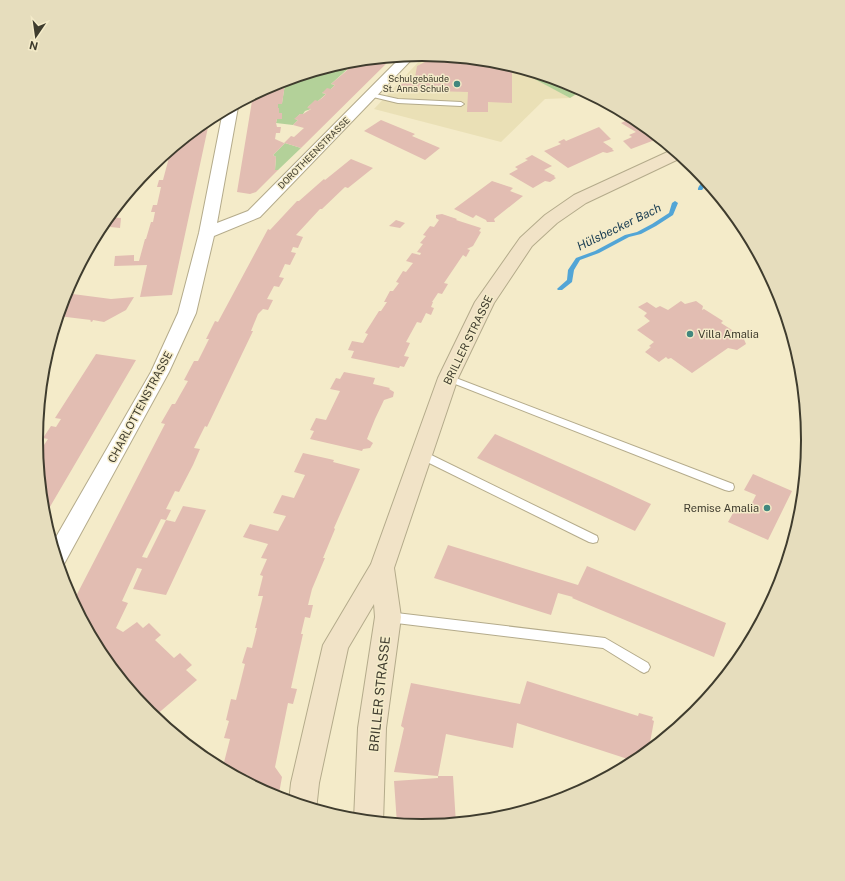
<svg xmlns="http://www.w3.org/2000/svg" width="845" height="881" viewBox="0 0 845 881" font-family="'Public Sans',sans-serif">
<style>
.built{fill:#eae0b6}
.green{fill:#b3d199}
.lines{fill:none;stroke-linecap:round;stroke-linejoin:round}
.stream{fill:#52a5d6;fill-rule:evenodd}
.building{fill:#e2bdb2}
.service-casing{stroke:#b4ab8b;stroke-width:2}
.minor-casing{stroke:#b4ab8b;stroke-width:2}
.secondary-casing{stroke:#b4ab8b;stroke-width:2}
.service{fill:#fff;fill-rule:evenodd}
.minor{fill:#fff;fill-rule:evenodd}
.secondary{fill:#f1e3c7;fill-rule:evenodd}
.poi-dot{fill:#41877e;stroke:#f4ebc9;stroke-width:1.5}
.labels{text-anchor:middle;stroke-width:3;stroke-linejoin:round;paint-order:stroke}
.far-poi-label{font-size:9px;fill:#3f3c2e;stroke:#f4ebc9;text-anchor:end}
.far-street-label{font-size:9px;fill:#3f3c2e;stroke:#f4ebc9}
.poi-label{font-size:11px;fill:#3f3c2e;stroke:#f4ebc9;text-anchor:start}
.street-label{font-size:11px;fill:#3f3c2e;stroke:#f4ebc9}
.water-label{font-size:12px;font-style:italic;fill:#183c51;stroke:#f4ebc9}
.near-street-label{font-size:13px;fill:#3f3c2e;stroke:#f4ebc9}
.rim{fill:none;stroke:#3f3c2e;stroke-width:2}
</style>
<rect width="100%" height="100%" fill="#f4ebc9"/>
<path class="built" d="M426,54L498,61L512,66L570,98L545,99L501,142L374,109Z"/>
<g class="green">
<path d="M362,60L355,67L351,66L331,84L335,85L331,89L322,93L326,94L318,101H315L308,107L311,109L305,111L303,114H300L295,119L298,120L293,125L276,123L277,119H282V113H279V108H278V104L282,103L285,84H281V81L347,61Z"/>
<path d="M512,67L571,84L583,90L570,98Z"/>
<path d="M285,143L301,148L278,170H275L276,157L273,155Z"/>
</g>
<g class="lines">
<g class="stream">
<path d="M706,179L708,182L702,190H698C697,187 703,181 706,179Z"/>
<path d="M675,201L678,203L673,215L656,226L641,234L629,237L599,253L580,260L574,270L572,282L562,290H558L557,289L558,288L567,280L568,270L576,258L595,251L625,235L637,232L652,224L669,213L672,203Z"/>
</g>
</g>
<g class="building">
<path d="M435,55L493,61V66L516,67V69H512V103L488,102V112H467L468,92L398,90L399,85L403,83H414L417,66L429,60H434Z"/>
<path d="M393,57L301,148L285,143L273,155L276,157L275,170H278L256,192L250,194L237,192L253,95L275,83L281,81V84H285L282,104H278V108H279V113H282V119H277L276,123L277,127H281L280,133H276L275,139L284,143L291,136L294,137L304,128L293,125L298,120L294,119L300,114H303L311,109L307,108L315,100L318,101L322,98L326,94L322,93L327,88L331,89L335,85L331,84L352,66L355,67L362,60Z"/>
<path d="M631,116L637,119L660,138L631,149L623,141L632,137L629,135L636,132L621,123L632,118L629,117Z"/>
<path d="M210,118L172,295L140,297L147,265L114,266L115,256L134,255V261H139L145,239H146L151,222H153L155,212H151L153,205H157L161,187H157L159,180H163L171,150Z"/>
<path d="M381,120L415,134L412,136L440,148L425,160L364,131Z"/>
<path d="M599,127L611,139L603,142L613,149H612L614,151L607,153L603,152L568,168L544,151L561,144L558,142L564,139L566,141Z"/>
<path d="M532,155L552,166L544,170L555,176L554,177L556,178L550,182L545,181L533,188L509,174L518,169L515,167L528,160L525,159Z"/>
<path d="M351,159L373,168L348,188L345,187L322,209H320L296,235L303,237L298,248L293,247L291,252L296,253L290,265L285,264L279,277L284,278L279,287L274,286L267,299L273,300L268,310L263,309L258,314L251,331H253L207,427L205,426L194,448L200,449L193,465L179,492L175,491L166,509L171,510L166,520L161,519L142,557L147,558L166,520L175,522L183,506L206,510L166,595L133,589L142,569L137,568L122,601L128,603L116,628L123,632L137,622L143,628L149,623L161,635L155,640L174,658L180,653L192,665L186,670L197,680L155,716L121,680L101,655L73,602L165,424L161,423L172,404H175L180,395L188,381L184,380L194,361H198L209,339H206L215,321L218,322L268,229L270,230L297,201H299L324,179L325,180Z"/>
<path d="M144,173L142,186H134Z"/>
<path d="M492,181L513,188L510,191L523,196L494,219L495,222H487L486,220L476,215L473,218L454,209Z"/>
<path d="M442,214L457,219L456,220L481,228L479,231L481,232L473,246L467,249L470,250L466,257L463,255L444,283L448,284L442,294L438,293L432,302H433L431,307L434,308L431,315L426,313L421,323L417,322L406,342L410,343L404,356L409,357L404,367L400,366L399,368L351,358L354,351L348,350L352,341L363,343L368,334L365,333L379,311H381L387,302H384L390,291H393L399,283L396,282L403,271L406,272L413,263L406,261L412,253L420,255L421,253L417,252L423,244L420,243L426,236L423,235L430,226L434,227L439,220L436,218V215Z"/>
<path d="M108,217L121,218L120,228L101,226Z"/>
<path d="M396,220L405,223L400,228L389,226Z"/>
<path d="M65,293L111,299L134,297L126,310L104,322L93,320L92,322L90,321L91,320L58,316Z"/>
<path d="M681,301L685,304L696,301L703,306L702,310L704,309L723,321L721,323L743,337L746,344L737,350L728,348L692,373L671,358L668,359L666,357L659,362L645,352L651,347L649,346L654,342L637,330L650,321L644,316L647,313L638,307L647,302L656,308L660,306L668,310Z"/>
<path d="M96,354L136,360L44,517L37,447L42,448L48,439L43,438L51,426L56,427L61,419L55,418Z"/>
<path d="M344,372L375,378L373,384L390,388L389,389L394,392L393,397L384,400L375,419L367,439L373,443L370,448L363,449L362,451L310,439L314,431L310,430L316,418L326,420L340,391L330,389L336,378L340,379Z"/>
<path d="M495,434L610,485L651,504L635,531L477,458Z"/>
<path d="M303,453L334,460L333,462L360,469L334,528L335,529L323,558H325L312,589L308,605H313L310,618L305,617L301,634H303L291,688L297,689L293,704L288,703L275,767L282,777L278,799L246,782L248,775L229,773L222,770L230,739L224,738L229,721L226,720L231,699L236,700L245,664L242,663L247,647L252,648L257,628H255L263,596H258L263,576L260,575L267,559L261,558L268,544L243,537L250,524L278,531L286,516L273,513L282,495L294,498L305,475L294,472Z"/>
<path d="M753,474L792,491L768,540L728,522L737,506L748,511L756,495L744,490Z"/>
<path d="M448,545L578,585L587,566L726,623L714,657L572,598L573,597L558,593L551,615L434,578Z"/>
<path d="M527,681L638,716L639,713L653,717L652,720L654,721L648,753L637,762L517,723L513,748L446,734L438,776L394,772L404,728L401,726L411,683L520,704Z"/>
<path d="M438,776H453L456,824L422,827L397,824L394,781L438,778Z"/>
</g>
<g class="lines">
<defs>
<g id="service">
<path d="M371,93L398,99L461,102L464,104L461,106L398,103L369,96L368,95Z"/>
<path d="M448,375L733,484L734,487L733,490L729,491L725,490L445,380L443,378L445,376Z"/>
<path d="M421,450L597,536L598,539L597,542L593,543L589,542L417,457L416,454L417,451Z"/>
<path d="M388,612L605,638L648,663L650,667L648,671L644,673L640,671L603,648L388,622L384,621L382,617L384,613Z"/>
</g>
<path id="minor" d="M416,55L260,217L214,236L196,313L169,372L64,564L58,565L52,544L151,372L178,313L199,233L223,111L236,104L238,107L217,223L248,211L402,56Z"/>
<path id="secondary" d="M674,149L683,157L586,203L557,223L532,246L494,303L458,378L394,568L401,617L386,728L383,823L354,820L358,728L375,617L374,604L348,648L319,783L316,810L289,802L291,783L323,645L371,564L438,378L475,302L520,238L545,215L574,195Z"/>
</defs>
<use href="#service" class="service-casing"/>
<use href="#minor" class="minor-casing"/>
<use href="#secondary" class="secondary-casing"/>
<use href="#service" class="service"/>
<use href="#minor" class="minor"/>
<use href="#secondary" class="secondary"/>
</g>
<g class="poi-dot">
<circle cx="457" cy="84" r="4"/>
<circle cx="690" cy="334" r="4"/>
<circle cx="767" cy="508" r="4"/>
</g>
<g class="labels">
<g class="far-poi-label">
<text x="449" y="82">Schulgebäude<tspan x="449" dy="10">St. Anna Schule</tspan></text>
</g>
<g class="far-street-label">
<text transform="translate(314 153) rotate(-45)" y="3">DOROTHEENSTRASSE</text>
</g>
<g class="poi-label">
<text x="698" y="338">Villa Amalia</text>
<text x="759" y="512" text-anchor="end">Remise Amalia</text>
</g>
<g class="street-label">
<text transform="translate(468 340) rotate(-64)" y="4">BRILLER STRASSE</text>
<text transform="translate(140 407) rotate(-62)" y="4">CHARLOTTENSTRASSE</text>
</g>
<g class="water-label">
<text transform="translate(619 227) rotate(-26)" y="4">Hülsbecker Bach</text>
</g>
<g class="near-street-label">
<text transform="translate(379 694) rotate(-84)" y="5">BRILLER STRASSE</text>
</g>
</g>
<path d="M0 0H845V881H0ZM43 440a379 379 0 1 1 758 0a379 379 0 1 1-758 0Z" fill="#e6ddbd" fill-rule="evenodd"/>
<path class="rim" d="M43 440a379 379 0 1 1 758 0a379 379 0 1 1-758 0Z"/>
<g transform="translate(36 36) rotate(193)" stroke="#f4ebc9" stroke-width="3" paint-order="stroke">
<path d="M0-3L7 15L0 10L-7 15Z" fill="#3f3c2e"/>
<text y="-6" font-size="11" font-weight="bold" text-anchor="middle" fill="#3f3c2e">N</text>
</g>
</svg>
